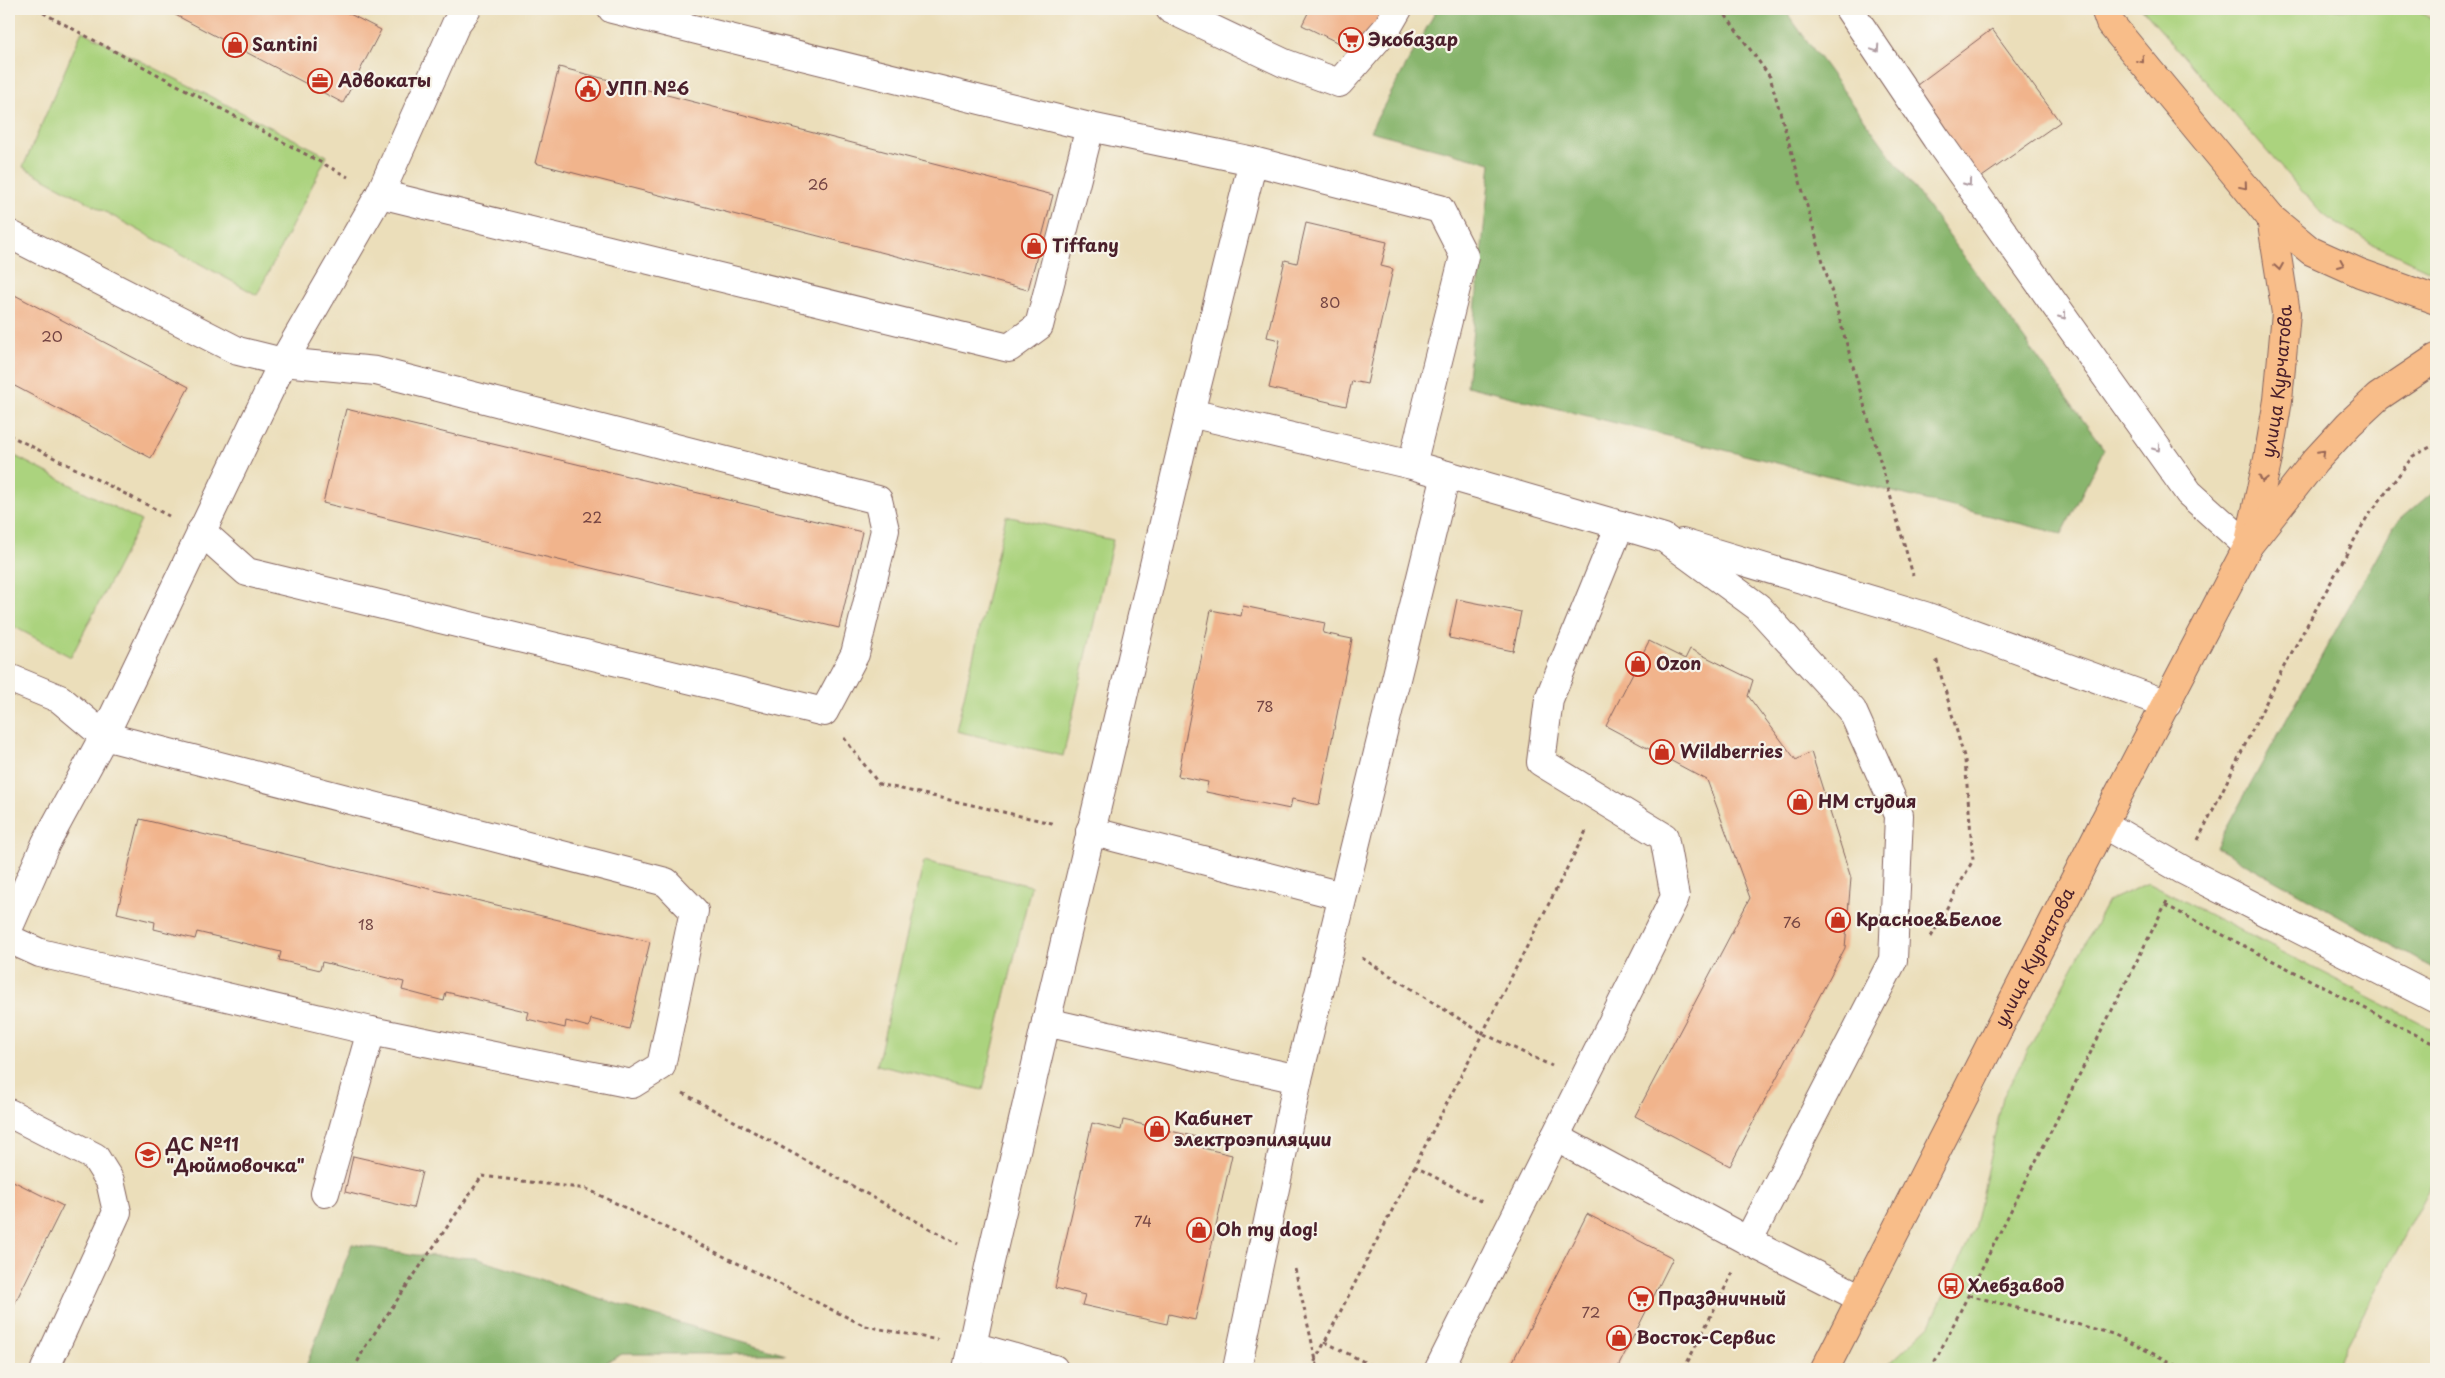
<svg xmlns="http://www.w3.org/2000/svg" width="2445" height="1378" viewBox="0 0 2445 1378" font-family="'Playpen Sans',sans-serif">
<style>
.green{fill:#abd37e;stroke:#7a7954}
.forest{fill:#88b56d;stroke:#696a4c}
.building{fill:#f1b48c}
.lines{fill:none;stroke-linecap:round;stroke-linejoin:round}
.minor-casing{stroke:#82625d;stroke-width:30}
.major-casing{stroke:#82625d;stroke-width:30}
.path{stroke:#82625d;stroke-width:3;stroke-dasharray:4 4;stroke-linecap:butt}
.minor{stroke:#fff;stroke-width:28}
.major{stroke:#f8bd89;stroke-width:28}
.oneway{stroke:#ae9aa0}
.oneway2{stroke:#986655}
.labels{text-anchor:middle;stroke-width:4.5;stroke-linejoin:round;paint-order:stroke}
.number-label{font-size:15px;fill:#744443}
.poi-label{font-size:18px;font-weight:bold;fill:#4a1f2b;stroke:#f7f3e8;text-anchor:start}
.street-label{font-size:18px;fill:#4a1f2b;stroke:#f7f3e8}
</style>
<rect width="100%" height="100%" fill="#f7f3e8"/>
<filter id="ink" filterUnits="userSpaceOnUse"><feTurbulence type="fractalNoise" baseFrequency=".02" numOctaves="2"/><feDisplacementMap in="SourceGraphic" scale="10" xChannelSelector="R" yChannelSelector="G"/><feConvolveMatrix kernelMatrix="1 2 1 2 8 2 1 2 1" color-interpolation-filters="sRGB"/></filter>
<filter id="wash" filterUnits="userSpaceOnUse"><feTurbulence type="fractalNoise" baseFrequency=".0096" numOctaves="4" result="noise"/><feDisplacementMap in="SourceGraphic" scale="20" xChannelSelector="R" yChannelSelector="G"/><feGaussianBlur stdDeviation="1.12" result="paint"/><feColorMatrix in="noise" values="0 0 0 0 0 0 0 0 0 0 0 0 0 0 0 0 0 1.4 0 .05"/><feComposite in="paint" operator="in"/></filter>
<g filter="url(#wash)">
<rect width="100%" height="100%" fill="#ebdeba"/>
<g class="green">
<path d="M2142,9H2413L2436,21V271L2428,270L2371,243L2322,214Z"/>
<path d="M82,31L327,156L257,295L23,167Z"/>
<path d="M9,453L141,521L71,657L9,624Z"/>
<path d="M1006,516L1113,540L1063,756L956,731Z"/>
<path d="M924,861L1031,886L983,1090L877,1065Z"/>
<path d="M2148,883L2436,1031V1177L2334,1369H1884L1930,1325L1974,1229L2003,1097L2108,901Z"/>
</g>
<g class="forest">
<path d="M1437,9H1784L2104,449L2062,534L1467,386L1491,163L1370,131Z"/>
<path d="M2436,489V970L2216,847L2394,525Z"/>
<path d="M352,1244L416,1255L475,1258L642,1312L786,1354H622L595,1369H305Z"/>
</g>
<g id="blocks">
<g class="building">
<path d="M164,9H340L381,30L343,103Z"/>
<path d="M1299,9H1386L1363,55L1302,25L1308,13Z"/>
<path d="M1992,29L2060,122L1979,179L1913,88Z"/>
<path d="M559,67L1053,195L1028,290L535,163Z"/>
<path d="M1306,223L1387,242L1381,266L1393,269L1367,384L1352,381L1346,406L1269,388L1280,340L1267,337L1285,260L1297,263Z"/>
<path d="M9,292L189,387L151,458L9,383Z"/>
<path d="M346,409L862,532L839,628L323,503Z"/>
<path d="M1457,599L1521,612L1513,651L1449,638Z"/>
<path d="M1243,606L1325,623L1323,633L1352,639L1319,805L1292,799L1290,809L1206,792L1208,782L1178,776L1211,610L1241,616Z"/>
<path d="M1649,641L1685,659L1690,649L1753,680L1748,696L1796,760L1811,752L1851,878L1845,948L1730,1166L1635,1116L1750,898L1707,780L1606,726Z"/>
<path d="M140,819L650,942L629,1029L591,1019L589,1027L566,1021L565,1028L527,1019L529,1012L446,992L444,1001L402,990L404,982L322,962L320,970L279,960L281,952L197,932L195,939L154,929L155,922L117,913Z"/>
<path d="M1123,1120L1205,1139L1203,1148L1232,1155L1195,1320L1169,1314L1167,1324L1082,1305L1085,1295L1055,1288L1092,1123L1121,1130Z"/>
<path d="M353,1156L422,1172L413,1208L345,1192Z"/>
<path d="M9,1179L63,1206L9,1315Z"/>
<path d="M1587,1214L1673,1258L1617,1369H1509Z"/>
</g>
</g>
</g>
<g filter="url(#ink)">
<use href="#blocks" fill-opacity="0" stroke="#82625d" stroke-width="1"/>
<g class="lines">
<defs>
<g id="minor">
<path d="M1170,9L1284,63L1339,83L1387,28L1398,9"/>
<path d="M1849,9L1936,138L2189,493L2248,546"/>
<path d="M1090,127L1253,161"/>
<path d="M380,194L1009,348L1039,326L1090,127L612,9"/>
<path d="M9,234L238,351L283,362L376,371L878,500L885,530L855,654L824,712L247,572L201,531"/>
<path d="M1412,465L1464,256L1440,209L1253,161L1190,413L1412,465L1620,525"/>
<path d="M1682,543L1925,616L2167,704"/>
<path d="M9,678L60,699L104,736L283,362L380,194L456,24L467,9"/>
<path d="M2103,824L2183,870L2436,999"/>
<path d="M1090,831L1342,896"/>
<path d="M9,927L46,843L104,736L666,882L694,911L661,1066L632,1084L371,1031L40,953L9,939"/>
<path d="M1046,1022L1190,413"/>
<path d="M1298,1079L1446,475"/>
<path d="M9,1113L95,1157L110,1181L117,1212L45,1369"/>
<path d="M1555,1137L1675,897L1664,837L1541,762L1549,699L1620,525L1664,538L1758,607L1852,710L1899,815L1893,960L1748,1241"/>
<path d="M325,1193L371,1031"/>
<path d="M972,1346L1054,1369"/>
<path d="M967,1369L990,1262L1046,1022L1298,1079L1237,1369"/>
<path d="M1439,1369L1555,1137L1748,1241L1861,1298"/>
</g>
<g id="major">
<path d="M2105,9L2110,23L2271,218L2311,251L2360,273L2436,300"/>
<path id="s1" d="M2250,537L2268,459L2278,400L2286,313L2271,218"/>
<path id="s2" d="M1825,1369L2103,824L2248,546L2315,461L2349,424L2378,397L2436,358"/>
</g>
</defs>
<use href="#minor" class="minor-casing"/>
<use href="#major" class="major-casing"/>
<g class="path">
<path d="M36,9L348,177"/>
<path d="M1721,9L1770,77L1913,575"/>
<path d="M9,16L12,9"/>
<path d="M9,435L169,516"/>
<path d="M844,738L879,784L1056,824"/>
<path d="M2198,840L2282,670L2366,519L2413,456L2436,444"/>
<path d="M2165,905L2436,1045"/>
<path d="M1931,937L1973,860L1965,760L1936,658"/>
<path d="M1362,958L1482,1033L1552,1066"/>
<path d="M683,1093L958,1244"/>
<path d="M1414,1166L1484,1203"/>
<path d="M1295,1269L1318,1369"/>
<path d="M1969,1295L2113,1334L2184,1369"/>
<path d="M1325,1342L1378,1369"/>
<path d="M354,1369L365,1347L482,1176L587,1189L865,1326L938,1340"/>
<path d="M1311,1369L1586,831"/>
<path d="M1684,1369L1733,1272"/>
<path d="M1931,1369L2167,901"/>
</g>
<use href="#minor" class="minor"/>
<use href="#major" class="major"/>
</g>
<defs><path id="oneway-chevron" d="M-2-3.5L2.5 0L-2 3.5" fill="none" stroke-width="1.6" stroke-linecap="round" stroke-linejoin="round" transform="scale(1.25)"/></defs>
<g class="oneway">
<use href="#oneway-chevron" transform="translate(1876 49) rotate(56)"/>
<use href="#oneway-chevron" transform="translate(1968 183) rotate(54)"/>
<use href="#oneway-chevron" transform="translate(2063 316) rotate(54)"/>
<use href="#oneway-chevron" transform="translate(2157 448) rotate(54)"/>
</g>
<g class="oneway2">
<use href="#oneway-chevron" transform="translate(2141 60) rotate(50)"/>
<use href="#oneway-chevron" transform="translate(2244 186) rotate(50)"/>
<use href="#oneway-chevron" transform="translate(2341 264) rotate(24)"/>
<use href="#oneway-chevron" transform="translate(2279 267) rotate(81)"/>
<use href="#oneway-chevron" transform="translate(2322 453) rotate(-46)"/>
<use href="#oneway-chevron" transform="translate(2263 479) rotate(103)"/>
</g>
</g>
<defs>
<symbol id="supermarket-ring" viewBox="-11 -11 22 22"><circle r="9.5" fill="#f7f3e8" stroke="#c8321e" stroke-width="1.5"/><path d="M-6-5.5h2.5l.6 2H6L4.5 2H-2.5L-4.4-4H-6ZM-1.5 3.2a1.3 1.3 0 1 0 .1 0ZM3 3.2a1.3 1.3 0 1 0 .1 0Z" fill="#c8321e"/></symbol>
<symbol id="shop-ring" viewBox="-11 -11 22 22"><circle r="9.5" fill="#f7f3e8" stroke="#c8321e" stroke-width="1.5"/><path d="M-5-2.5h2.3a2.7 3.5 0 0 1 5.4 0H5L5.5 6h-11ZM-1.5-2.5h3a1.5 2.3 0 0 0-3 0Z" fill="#c8321e"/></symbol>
<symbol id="office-ring" viewBox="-11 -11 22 22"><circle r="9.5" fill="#f7f3e8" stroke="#c8321e" stroke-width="1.5"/><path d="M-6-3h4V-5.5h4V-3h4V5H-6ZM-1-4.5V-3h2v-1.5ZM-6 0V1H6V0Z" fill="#c8321e"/></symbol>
<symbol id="civic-ring" viewBox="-11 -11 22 22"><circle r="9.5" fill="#f7f3e8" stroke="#c8321e" stroke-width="1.5"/><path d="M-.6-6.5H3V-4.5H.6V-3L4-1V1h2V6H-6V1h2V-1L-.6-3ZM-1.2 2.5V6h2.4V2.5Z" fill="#c8321e"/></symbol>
<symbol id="school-ring" viewBox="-11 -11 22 22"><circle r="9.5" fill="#f7f3e8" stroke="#c8321e" stroke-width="1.5"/><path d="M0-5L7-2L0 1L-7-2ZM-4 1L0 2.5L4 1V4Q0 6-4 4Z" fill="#c8321e"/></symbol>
<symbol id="bus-ring" viewBox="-11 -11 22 22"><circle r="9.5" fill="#f7f3e8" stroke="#c8321e" stroke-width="1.5"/><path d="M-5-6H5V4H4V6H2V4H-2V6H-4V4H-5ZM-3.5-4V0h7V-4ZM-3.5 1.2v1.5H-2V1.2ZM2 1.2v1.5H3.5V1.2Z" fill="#c8321e"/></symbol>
</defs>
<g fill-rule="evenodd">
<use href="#supermarket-ring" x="1337" y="26" width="28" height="28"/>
<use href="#shop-ring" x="221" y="31" width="28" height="28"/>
<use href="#office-ring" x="306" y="67" width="28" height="28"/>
<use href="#civic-ring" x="574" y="75" width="28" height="28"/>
<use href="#shop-ring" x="1020" y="232" width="28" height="28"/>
<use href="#shop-ring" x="1624" y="650" width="28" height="28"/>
<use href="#shop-ring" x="1648" y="738" width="28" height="28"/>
<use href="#shop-ring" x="1786" y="788" width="28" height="28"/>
<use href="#shop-ring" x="1824" y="906" width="28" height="28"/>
<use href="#shop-ring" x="1143" y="1115" width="28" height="28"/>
<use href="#school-ring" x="134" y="1141" width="28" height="28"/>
<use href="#shop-ring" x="1185" y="1216" width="28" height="28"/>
<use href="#bus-ring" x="1937" y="1272" width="28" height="28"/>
<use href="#supermarket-ring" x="1627" y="1285" width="28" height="28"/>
<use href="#shop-ring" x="1605" y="1324" width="28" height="28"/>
</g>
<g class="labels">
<g class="number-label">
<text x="818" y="190">26</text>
<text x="1330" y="308">80</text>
<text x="52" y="342">20</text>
<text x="592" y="523">22</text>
<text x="1265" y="712">78</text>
<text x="1792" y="928">76</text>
<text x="366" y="930">18</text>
<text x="1143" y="1227">74</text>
<text x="1591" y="1318">72</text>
</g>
<g class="poi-label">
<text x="1368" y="46">Экобазар</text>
<text x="252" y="51">Santini</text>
<text x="338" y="87">Адвокаты</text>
<text x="606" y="95">УПП №6</text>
<text x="1052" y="252">Tiffany</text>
<text x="1656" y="670">Ozon</text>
<text x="1680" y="758">Wildberries</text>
<text x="1818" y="808">HM студия</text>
<text x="1856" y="926">Красное&amp;Белое</text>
<text x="1174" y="1125">Кабинет<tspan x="1174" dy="21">электроэпиляции</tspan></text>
<text x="166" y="1151">ДС №11<tspan x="166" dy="21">"Дюймовочка"</tspan></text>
<text x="1216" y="1236">Oh my dog!</text>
<text x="1968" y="1292">Хлебзавод</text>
<text x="1658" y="1305">Праздничный</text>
<text x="1636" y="1344">Восток-Сервис</text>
</g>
<g class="street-label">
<text dy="6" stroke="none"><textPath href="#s1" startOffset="158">улица Курчатова</textPath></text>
<text dy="6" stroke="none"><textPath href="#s2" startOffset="462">улица Курчатова</textPath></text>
</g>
</g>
<rect width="2445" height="1378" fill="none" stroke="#f7f3e8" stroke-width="30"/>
</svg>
